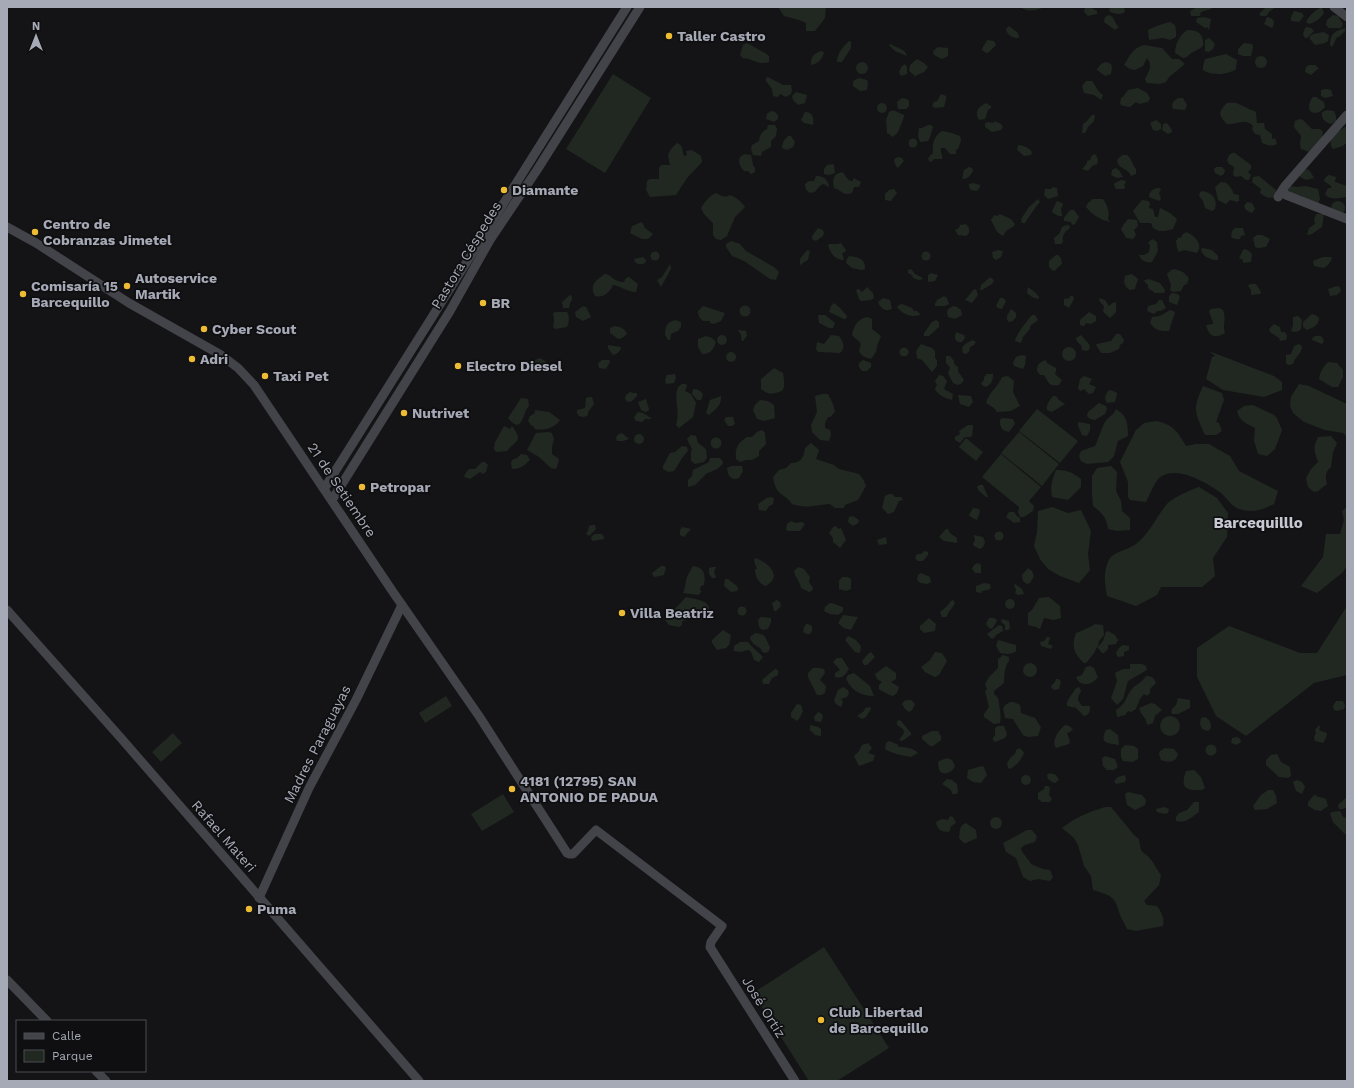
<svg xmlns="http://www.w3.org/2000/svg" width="1354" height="1088" viewBox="0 0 1354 1088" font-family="'Work Sans',sans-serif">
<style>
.green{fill:#202821}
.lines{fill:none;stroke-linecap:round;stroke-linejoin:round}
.secondary{stroke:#43444a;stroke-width:9}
.poi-dot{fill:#eebb34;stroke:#0f0f11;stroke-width:1.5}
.labels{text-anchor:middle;stroke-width:3.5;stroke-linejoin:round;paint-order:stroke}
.poi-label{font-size:14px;font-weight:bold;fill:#a6aab6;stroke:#0f0f11;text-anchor:start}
.street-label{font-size:14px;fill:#a6aab6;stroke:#0f0f11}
.neighbourhood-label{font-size:15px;font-weight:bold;fill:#c7c9d2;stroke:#0f0f11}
</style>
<rect width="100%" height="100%" fill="#141416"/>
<g class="green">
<path d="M778,7H826L825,18L815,31H806V23L799,20L784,16Z"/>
<path d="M1020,7H1045C1037,10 1027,13 1020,7Z"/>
<path d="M1090,7L1097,11V14L1088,16L1084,12L1085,8Z"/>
<path d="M1112,7H1124L1125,12C1122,15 1114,14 1110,12L1109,9Z"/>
<path d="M1197,7H1212L1211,9L1201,12L1200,16H1191L1190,11Z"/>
<path d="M1266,7H1276L1270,11L1266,16H1261L1259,14Z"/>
<path d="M1320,8H1322L1324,13C1320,19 1316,22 1309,24L1306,22C1309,16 1314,11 1320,8Z"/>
<path d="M1294,11L1302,13L1304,16L1299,22L1291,21V17Z"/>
<path d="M1109,15C1115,17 1114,23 1119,27L1115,30L1104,22L1105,17Z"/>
<path d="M1333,15L1338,16L1343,24L1341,28H1329L1326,25L1327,20Z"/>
<path d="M1204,17L1211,19L1209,30L1207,27L1205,28L1196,22L1197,18Z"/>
<path d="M1267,17C1274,18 1276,22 1272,28L1264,24Z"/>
<path d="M1170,22L1175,25L1176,31V37L1170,40L1163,38L1149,40L1148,30C1153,27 1165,23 1170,22Z"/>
<path d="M1009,26L1017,32L1019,36L1018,38C1014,39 1006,34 1006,29Z"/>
<path d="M1307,27L1311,28L1314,31L1307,38H1305L1303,34L1305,28Z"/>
<path d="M1345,28V31L1339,37H1337L1332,47L1330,45C1331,32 1334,32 1345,28Z"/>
<path d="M1187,30C1196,30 1202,32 1203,41C1204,44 1204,45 1202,47C1200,49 1196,50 1193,52C1189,54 1189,57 1183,58L1175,53C1175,44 1180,35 1187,30Z"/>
<path d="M1324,32L1329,35L1328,41L1325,43L1315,45L1310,39V36L1313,34Z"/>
<path d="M1209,38L1215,44L1213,49L1209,52L1205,51V40Z"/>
<path d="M987,40L994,41L996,45L989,52L986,53L982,50L983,47Z"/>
<path d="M849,41L851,42V48L842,62H837C837,53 843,47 849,41Z"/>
<path d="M747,43L765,53L769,56V62C758,66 752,58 743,58L740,55L743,45Z"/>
<path d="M1244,43L1252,44L1253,47L1251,56H1243L1238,54V49Z"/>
<path d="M891,44C896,48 906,49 907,56L895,51L889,45Z"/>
<path d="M1144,45L1162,48L1172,59H1179L1185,64L1169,77L1166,82L1160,84L1147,83L1145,79C1149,71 1153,66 1147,58L1143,66L1135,70L1130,69L1124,65C1130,55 1133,48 1144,45Z"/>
<path d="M938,47L948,48V56L942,59L934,55L933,51Z"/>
<path d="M822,51L824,53C822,59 818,64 811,65C810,57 814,53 822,51Z"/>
<path d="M1226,54L1237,60L1236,69C1228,75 1211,76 1203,70V66L1205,59Z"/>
<circle cx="1261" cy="62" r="6"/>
<path d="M917,59L924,63L928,67L924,72L915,76L909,71L910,65Z"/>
<circle cx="862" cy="68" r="6"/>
<path d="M1106,62L1111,64L1112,68L1111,74L1105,76L1097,70V69L1101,64Z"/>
<path d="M905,64L907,67V74L901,76L899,72L902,66Z"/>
<path d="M1309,65H1315L1319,68L1311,75L1305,72L1306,67Z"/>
<path d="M613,74L651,98L605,173L566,149Z"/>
<path d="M768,77L783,85H791L792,90L791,94L786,97L780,94L778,97L773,96L772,89L766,81V78Z"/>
<path d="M859,78L867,80L868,84L867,90L860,91L853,86V81Z"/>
<path d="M1086,81H1092C1096,86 1097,91 1103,95L1101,100L1094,95L1084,93L1082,86Z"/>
<path d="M1138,88L1147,93L1150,98L1148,102L1139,104L1136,102L1130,107L1123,106L1120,104L1121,98L1123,97L1128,90Z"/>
<path d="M1326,89L1331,90L1333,96L1325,98L1321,96V90Z"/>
<path d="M796,92L807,95L805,103L798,105L793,100L792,96Z"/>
<path d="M941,94L946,96V99L944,107L935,108L932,106L934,102L937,101Z"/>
<path d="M1313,97H1316L1324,102L1325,107C1321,112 1316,115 1310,111C1308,107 1309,101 1313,97Z"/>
<path d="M902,98L907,99L909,101V106L906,109H898L897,102Z"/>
<path d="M1178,98H1183L1187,105L1185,110L1173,109L1172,106L1173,102Z"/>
<circle cx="882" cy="108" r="5"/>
<path d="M986,103L991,106V108L988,110L985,119L979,120C974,112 978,107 986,103Z"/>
<path d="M1227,103C1237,102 1239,104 1247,108C1250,110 1253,110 1256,112L1257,123H1264L1265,129L1272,134V139L1275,138L1277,144C1272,147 1267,145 1262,143L1260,135L1255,134L1252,129L1253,126C1245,117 1237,125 1227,124C1218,115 1218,112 1227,103Z"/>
<path d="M893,110L904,115V117L898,132L893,137L887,133L886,120L889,112Z"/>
<path d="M1327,110L1334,111L1336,116V121L1331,124C1325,123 1321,118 1322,112Z"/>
<path d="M771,111L775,112L778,115V119L774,122L766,119L767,114Z"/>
<path d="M805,112C813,112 814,118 813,125L804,123L801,120Z"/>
<path d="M1092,115H1095L1094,121L1088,127L1085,133H1082L1083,124L1086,122Z"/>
<path d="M1299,119L1303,120L1312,129H1320L1323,132L1321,143L1309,152L1301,149L1300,144L1301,136L1294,127L1295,121Z"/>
<path d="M1156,120L1161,124V129L1157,131L1153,130L1150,123Z"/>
<path d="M995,121L1001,124L1003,127L1001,130L992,132L985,127V123L989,122L993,123Z"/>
<path d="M1167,123L1172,130V132L1168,134L1162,130L1163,124Z"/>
<path d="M768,125H775L777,129L776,136L771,141V147L762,152L761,156L753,155L751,149L752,145L759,141C760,135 761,132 767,129Z"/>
<path d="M928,125H931L933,127C932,130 930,139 928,141L920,142L918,136L919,128H922Z"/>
<path d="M1347,126V142L1343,146L1333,149L1331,146L1330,138C1332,135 1343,128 1347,126Z"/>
<path d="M942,131L952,133L960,136L961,141L958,149L956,150V154H950L945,148H941C940,152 943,155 942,159H934L931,162L929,161L928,158L933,153C932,144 934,136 942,131Z"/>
<path d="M788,136H791L795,142L793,147L787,150L782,148C782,143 784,140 788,136Z"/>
<circle cx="913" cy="143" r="4.5"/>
<path d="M677,143C684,146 682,151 684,156L687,155L686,151L692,150L701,156L702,162L687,178L676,195L650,197L646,190L647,181L650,179H659V168L661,165H670L668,155L671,149Z"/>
<path d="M1018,145C1023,145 1029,148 1032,152L1031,155L1024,156L1017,150Z"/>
<path d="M1232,153H1235L1251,165V169L1248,172L1251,175L1249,180H1246L1241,176L1236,177L1233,175L1234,167L1229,164L1227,160L1229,155Z"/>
<path d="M744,154L751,155L753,165L755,168V172L751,174L748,171H744C740,166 738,163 740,157Z"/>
<path d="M1094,154L1096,155L1098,160L1097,164L1092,166L1088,171L1082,169L1087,163V161L1090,160L1091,157Z"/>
<path d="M1122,155H1127C1132,159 1132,164 1136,169V174L1131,176C1130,174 1129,172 1127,171C1123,167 1118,168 1117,160Z"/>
<path d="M899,157L902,158L904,161L898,168L896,166L894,160L896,158Z"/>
<path d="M833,164L834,165L835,173L829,175L824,174V169L827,165Z"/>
<path d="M969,167L972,168L973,171C970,176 968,179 962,179L964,170Z"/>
<path d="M1216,167H1222L1225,170L1224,174L1221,176L1215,173L1214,169Z"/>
<path d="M1116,168L1119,170L1123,177L1117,178L1111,175L1112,170Z"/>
<path d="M1306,169L1310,171L1314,178L1306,180L1300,177L1299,173Z"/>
<path d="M842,172C846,174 846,181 853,181V178L861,182L859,187H854L852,193C843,196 841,190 834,188C832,180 833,174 842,172Z"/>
<path d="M1329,175L1336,177L1335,182L1347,186V198L1346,197C1339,198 1330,201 1325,194L1328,188H1331V186L1324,181C1324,178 1326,177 1329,175Z"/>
<path d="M816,176C823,176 826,178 829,185L828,187L824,184L821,185C818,187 816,192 814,192C808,195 805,189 805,184L809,181H814Z"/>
<path d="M1259,176L1276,190L1277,196C1270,199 1266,198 1260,193L1261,189L1252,182L1253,177Z"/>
<path d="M1121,180L1126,181L1125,184H1124L1125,187L1124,189H1116L1114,185L1115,183Z"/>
<path d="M1221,182C1229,182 1231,188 1234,194L1239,195V201L1237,202L1230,200L1226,204L1218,200L1215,187Z"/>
<path d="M973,183L980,185V187L977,191L971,190L969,187V184Z"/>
<path d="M1291,186L1297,187L1306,186L1318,189L1320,199L1318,204L1303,198L1301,195L1295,199L1288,190V188Z"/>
<path d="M1053,187L1057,188L1058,196L1048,199L1044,195L1045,189H1051Z"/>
<path d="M1159,188L1161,189L1159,193L1161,199L1159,201L1149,197C1149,191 1154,188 1159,188Z"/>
<path d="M894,189L897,193L891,201L885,200V194L889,190Z"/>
<path d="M1203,191C1212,193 1218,199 1215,209L1212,211L1205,208L1203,201L1199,196L1200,192Z"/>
<path d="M716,193C721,196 725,198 730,195C737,198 741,201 745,207L735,217L727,236L721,240L716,239L713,235V223L704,214L701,208C704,203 710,195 716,193Z"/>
<path d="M1038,199L1040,202C1034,208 1030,216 1025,223H1022L1021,219L1029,207Z"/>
<path d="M1093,199H1103C1107,204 1110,212 1108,219L1110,222C1101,220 1092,215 1086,207L1088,203Z"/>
<path d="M1142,200L1148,201L1150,203L1149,208L1153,209L1155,217H1158L1160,208L1170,213L1177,219L1173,229L1165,231H1159L1153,228L1151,223H1140L1133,211Z"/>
<circle cx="1338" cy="208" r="7"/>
<path d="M1057,201L1062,203L1063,205L1061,209L1062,216H1059L1053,213L1052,211Z"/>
<path d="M1247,202L1252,203L1255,209L1252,213L1246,210L1244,206Z"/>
<path d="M1070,210H1074L1079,217L1075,224L1072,225L1071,222L1064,221V218Z"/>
<path d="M1000,214L1011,219L1015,224L1014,226L1006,231L1003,236L997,232L991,220L994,215L997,216Z"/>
<path d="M1316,214H1324L1322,227L1312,234L1307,235L1309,228L1315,224L1314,220Z"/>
<path d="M1128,219L1137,220L1138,226L1134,230L1136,235L1133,239L1126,238L1121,229L1124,224Z"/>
<path d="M642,222L645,228L653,234L648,239H642L630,233L632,226Z"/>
<path d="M966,224L969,228V233L966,236L958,235L955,230L959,228L960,225Z"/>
<path d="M1067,225H1069L1070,228C1065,232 1062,234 1063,242L1061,244H1055L1054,238L1059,234L1062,227Z"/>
<path d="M818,228L823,230L824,233L823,236L816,241L812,239V236Z"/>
<path d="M1235,228H1243L1245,235L1241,236L1240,239H1235L1231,237L1232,231Z"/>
<path d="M1186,232C1194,235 1204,244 1197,253L1184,250L1179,252L1177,248L1176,241L1178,238L1182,237V235Z"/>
<path d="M1257,235H1262L1270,239L1266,247L1258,248L1255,247L1253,238Z"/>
<path d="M1152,239L1157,242L1158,251L1152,262C1146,263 1141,261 1139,255H1144L1149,252L1150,245L1148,243Z"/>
<path d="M731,241L740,244L746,251L774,267L779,272L776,280L770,279L744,261L732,256L726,247V244Z"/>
<path d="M841,243L846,250L845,252L842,253L844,260C835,260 830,253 828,245L830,244H838Z"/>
<path d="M1203,248L1212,250L1218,256V260C1211,260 1202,257 1201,249Z"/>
<path d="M1245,249L1249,251L1252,254L1251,262L1243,263V260L1239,258L1243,250Z"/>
<path d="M807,250L810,251L808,260L800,265V259Z"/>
<path d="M998,250L1003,251L1001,257L996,260L993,258L992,252Z"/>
<circle cx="655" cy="256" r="4.5"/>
<circle cx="926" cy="256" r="4.5"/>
<path d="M1056,255H1058L1061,258L1062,264L1057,268L1056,270L1053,271L1049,267V261Z"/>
<path d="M849,256C858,257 865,258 865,269L862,270L852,268L846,263L847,259Z"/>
<path d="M643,257L646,260V262L643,264H638L635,262L634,259Z"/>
<path d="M1323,257H1331L1332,259L1328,265L1324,268L1314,266L1313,261Z"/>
<path d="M670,264L671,269L661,287L657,280L662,277Z"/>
<path d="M911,269L915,274L921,277L923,279L919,280L913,278L912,275L908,273V270Z"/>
<path d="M1175,269L1183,272L1189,278L1187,284L1184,285L1181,291L1173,292L1170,290L1171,285L1167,274L1171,270Z"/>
<path d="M931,273L938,275L935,281L928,282V275Z"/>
<path d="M605,274C611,274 613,282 624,282L626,278L629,277L638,284L636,292C627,292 621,286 613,285C609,293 604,298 595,296C589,285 596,280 605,274Z"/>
<path d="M1131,274C1142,280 1137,279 1135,289L1130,290L1126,287L1124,282L1125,276Z"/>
<path d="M989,278H992L994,281L992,284L982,290H980L981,285Z"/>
<path d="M1149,279L1160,283L1165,290L1164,293H1155L1148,288V285L1144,281L1145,280Z"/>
<path d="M1250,284H1256L1261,292L1260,294L1251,295V290L1248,286Z"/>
<path d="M1337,286L1340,287L1341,291L1337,295L1330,296L1328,289Z"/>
<path d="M867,287L873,293L874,298L871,300L861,301L859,299L856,290L859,289L862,292Z"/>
<path d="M1028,287L1036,293L1039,297L1038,299L1032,297L1027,293Z"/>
<path d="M976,289L978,295L972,303L965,300L973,290Z"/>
<path d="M1172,293L1178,294L1180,297L1177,305L1169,302V296Z"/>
<path d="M570,295L572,296V300L570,303L569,308H563L562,302Z"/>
<path d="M944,296L947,298L949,304L945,306H935V304L937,300Z"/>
<path d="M1070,296H1073L1074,299L1069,308L1064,305V299L1070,298Z"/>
<path d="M883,298L890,300L892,309C885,312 881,309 878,302Z"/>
<path d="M1000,298H1003L1006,301L1002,309L998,308L996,306Z"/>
<path d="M1099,298L1105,300L1109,306L1114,302L1116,303V312L1110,318L1103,312L1104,306L1100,302Z"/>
<path d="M1159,300H1162L1166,308L1161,311H1157L1154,314L1147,311L1148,306L1156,304Z"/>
<path d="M834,303L840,308L847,316L846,319H844L829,312L831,306Z"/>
<path d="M902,304L912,308L914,311H917L920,314V315C911,318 902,314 897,307L899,305Z"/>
<circle cx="745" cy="311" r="5.5"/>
<path d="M583,306L586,307L591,317L583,321L576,317L575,312Z"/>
<path d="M703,306L725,313L721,321L714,324L710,323V321H703C699,318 698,315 698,311Z"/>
<path d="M953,306L957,307L961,310L962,315L955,319L948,317L947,312L948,309Z"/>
<path d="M1219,308L1223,310C1227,319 1222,325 1225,333C1215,339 1209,337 1206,325L1213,324C1213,320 1210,316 1209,311L1211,309Z"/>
<path d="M1011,309L1016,313V317L1013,321L1009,322L1007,320V316Z"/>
<path d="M1170,310L1175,312L1169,331C1159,331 1156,331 1150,323L1152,317L1160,316Z"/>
<path d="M556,312H567C570,317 569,322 567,327L555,329L553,327L554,320L553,313Z"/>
<path d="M1089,312L1096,316V321L1091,324L1086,323L1084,326L1080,325V320Z"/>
<path d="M1312,314L1317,316L1319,318C1318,326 1314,327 1307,330L1303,327V322Z"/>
<path d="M818,315H825L835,323L833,328H829L819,323Z"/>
<path d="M1032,315H1035L1038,320L1030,326V329L1023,337L1021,343L1015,341C1016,335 1028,319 1032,315Z"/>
<path d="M1298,316L1302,320L1301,329C1298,332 1295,333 1291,331L1293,325V317Z"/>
<path d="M867,317L872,319V329L881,336L877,346L876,352L871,359C866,358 861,356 859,351C863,340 859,343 852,335C854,326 857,319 867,317Z"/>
<path d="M675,320L681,322V327L678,331L671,334L670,340H668L665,335C665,327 667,322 675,320Z"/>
<path d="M936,320L939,322V327L929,336H924V333L932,322Z"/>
<path d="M1274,324L1280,327L1281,332H1285L1287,336L1286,340L1280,341L1279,338L1270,332L1269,329Z"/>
<path d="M615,326C621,327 624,328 627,334L622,338L618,339L610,333V328Z"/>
<path d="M738,330L746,331L747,336L743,341H742L741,335Z"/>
<path d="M956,332L964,335L965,338L962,342H958C954,339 955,337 956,332Z"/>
<path d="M1116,334H1120L1124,340L1123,343L1120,345L1119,349L1110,353H1101L1096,345L1097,344L1111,341Z"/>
<circle cx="722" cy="340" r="5"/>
<path d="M831,335L839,336C843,341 846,348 840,353L818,352L816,349L817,342L824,344Z"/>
<path d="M1081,335L1089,344L1090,348L1087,351L1082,350L1081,345C1078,343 1076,341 1076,338Z"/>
<path d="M706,336L712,338L716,342C713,350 711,354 702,354L698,347V339Z"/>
<path d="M1316,336C1321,335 1322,336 1324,341L1322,344L1312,340L1313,337Z"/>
<path d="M972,340L976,342L974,345L970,347L969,352L966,354L963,353C960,345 966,344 972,340Z"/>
<path d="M921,344L932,348L935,351V358L937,360V366L932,372L922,360L917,358L916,351Z"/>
<path d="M1299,344L1302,346C1302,354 1295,356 1293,364L1288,365L1286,363V355L1291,354L1294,346Z"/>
<path d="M608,345L621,347C621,351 617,354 613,355L608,348Z"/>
<circle cx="904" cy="352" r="4.5"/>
<circle cx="1069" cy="354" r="7"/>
<path d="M1209,351L1274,376L1282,382V390L1264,397L1223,390L1206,379L1212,357L1215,356Z"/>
<circle cx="731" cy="357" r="5"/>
<path d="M1022,355L1026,356L1025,365L1023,369L1014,366L1013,363L1016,357Z"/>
<path d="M946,356H950L954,361V364L958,367V371L964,380L962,383L958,385L953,383L948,373L950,368L948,365L946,363Z"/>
<path d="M540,358L547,362L543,369L538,370L534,364L535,360Z"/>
<path d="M602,360H609L610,362L606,369L599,368L598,363Z"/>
<path d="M863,360L871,363V367L867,371H862L859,367V363Z"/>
<path d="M1046,360L1047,363L1056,368V371L1055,374L1062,380L1059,385C1048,387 1048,381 1044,375H1040L1037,371C1037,365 1039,362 1046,360Z"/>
<path d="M1329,362L1337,363L1343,370V377L1338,387H1332L1319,379C1319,374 1324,364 1329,362Z"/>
<path d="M774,368L783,373L784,380V387L782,391C773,394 769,396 761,389V379Z"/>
<path d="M675,374L676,378L674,383L666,384L665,380L667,375Z"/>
<path d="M987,374H993C993,380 992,384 986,387L982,385L981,383L984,380V377Z"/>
<path d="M939,375L943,376L947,381L944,389L953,394L952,400C945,398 939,396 935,389L937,385L935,381Z"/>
<path d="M1008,376L1014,381L1013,392L1020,406L1011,411L997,412L994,408L986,403C989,392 998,387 1002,377Z"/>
<path d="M1084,376L1092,379L1089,384L1096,387L1093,393L1089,394L1084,389L1081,391L1078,389L1080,379Z"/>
<path d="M682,384H686L687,386L685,391L691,394L696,403L693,417L679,428L676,425C681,411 673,400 678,387Z"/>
<path d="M1299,384L1309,386L1347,404V437L1343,433L1325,430L1304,422L1293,413L1290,406L1291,397Z"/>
<path d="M1203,386L1222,393L1224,400L1216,422L1219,423L1222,431L1216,435H1205C1195,412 1192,410 1203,386Z"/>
<path d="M693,389C697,389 701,390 703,395L701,400H697L692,394Z"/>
<path d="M1111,390L1117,393V394L1115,402L1107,403C1104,398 1105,396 1108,391Z"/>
<path d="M630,392L633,393H637V396L632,401L628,402L625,399L626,395Z"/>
<path d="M822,394H828L833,404L835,412L830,417H828L825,423V428L830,430L831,435L829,441L820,440L812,432L811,425L817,412L815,396Z"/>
<path d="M958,395L971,396L973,402L969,407L960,404Z"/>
<path d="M721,396C722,405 716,409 709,415L706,413L710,400Z"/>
<path d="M1053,396H1056L1059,400L1065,404L1052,412L1047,410C1046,404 1050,400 1053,396Z"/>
<path d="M589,397H592L594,404L588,412V415L584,417L579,416L577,413V410L585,408L586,398Z"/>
<path d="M521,398L528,399L529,406C522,413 523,436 508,418Z"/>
<path d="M646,399L649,409L648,411L645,412L641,410L638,402Z"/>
<path d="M760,400L768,401L774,405L775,418L764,421L757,419L753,410L755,405Z"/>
<path d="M1099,403L1106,406L1107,409L1105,414L1095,420L1090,419L1087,416L1088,412Z"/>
<path d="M1253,405L1274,415L1277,418L1282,430L1275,449L1267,456L1258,454L1254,441L1255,428C1247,424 1239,421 1237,411L1244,406Z"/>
<path d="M1037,409L1078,441L1060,463L1019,431Z"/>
<path d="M1116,409C1127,416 1128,423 1128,436L1118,441L1114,456L1108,462L1087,464L1081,461L1079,456L1081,451L1095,446C1099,438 1101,429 1105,422C1109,416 1114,415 1116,409Z"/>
<path d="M535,410L549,412L560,420C555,428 544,431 535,429L534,427L531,425L528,421L530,416L535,413Z"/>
<path d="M638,412L643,413L651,418V419H645L642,422L636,421L634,417Z"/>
<path d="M726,417H733L735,424L732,426H728L724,420Z"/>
<path d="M1002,418L1013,419L1015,424L1009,432C1001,430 1000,428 1000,420Z"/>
<path d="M1156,421C1174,425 1177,431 1186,446L1196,444H1209L1230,456L1239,471L1278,491L1274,504C1263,510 1252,513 1239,509C1232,507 1227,498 1221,493C1207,483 1176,464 1159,478C1155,482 1149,496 1146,502L1130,500L1128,497V482L1120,462L1136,430L1144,423Z"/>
<path d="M1078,422L1090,424V430L1087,436L1082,435L1078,426Z"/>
<path d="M968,425H973V426L972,436L970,437H965L960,443L955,440V437L960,434L959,431Z"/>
<path d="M504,426L510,429L512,426C524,442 516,440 507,451L496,452L494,449L495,442Z"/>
<path d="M762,430L765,433L766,444L759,451V456L752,460H746L740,462L736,459C735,447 738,443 747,437H752L757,432Z"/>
<path d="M548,432L552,433L554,439L552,447V454L559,459L557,467L555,469L551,468L539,457L527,450L536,433Z"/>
<path d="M1019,432L1059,464L1042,486L1001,453Z"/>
<path d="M622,433L629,439L623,441H617L616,437L619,434Z"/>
<circle cx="639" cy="439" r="5"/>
<path d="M691,435L696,436L698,443L706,449L707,458L704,462L695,464L691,461V452L692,449L687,439Z"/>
<path d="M1331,436L1337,443L1333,452L1331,467C1325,472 1325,477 1327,484L1318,491L1314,492L1308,487L1306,478L1311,469L1318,462C1314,451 1313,448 1318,437Z"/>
<circle cx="716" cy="443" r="5.5"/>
<path d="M966,438L983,452L976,461L959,447Z"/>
<path d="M811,443L819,450L816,459L834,465L839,469L859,474L863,479L866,486L858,500L845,505L844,508H835L830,504C814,505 809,509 792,504C784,492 776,497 773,477L779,470L786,468L791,463C801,463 804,457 805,448Z"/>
<path d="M682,446L687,447L688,451C681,458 680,463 674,471L668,472L663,469V466L670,453L675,452Z"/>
<path d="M521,454L527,455L530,460C524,466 520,469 512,469L511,463L512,460L517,458Z"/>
<path d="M1001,454L1041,487L1029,501L1034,506L1033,511L1024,517H1020L1018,512L1019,507L982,477Z"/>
<path d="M710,458H719L722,460L723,464L717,469L706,474L695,485L688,487V480L692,476L693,470L709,462Z"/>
<path d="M482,462H485L488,465L486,472L483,474L480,472L470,479L464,477L465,474L469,469H475Z"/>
<path d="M732,466H742L743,471L739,478C731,481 728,476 727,468Z"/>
<path d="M1111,466L1117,472L1116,491L1121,501L1122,511L1130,518V530L1117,531L1108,529C1107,518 1102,513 1093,506L1092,495V476L1097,468Z"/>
<path d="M1056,470C1067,470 1072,472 1081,479V487L1068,500L1052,497C1050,486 1052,480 1056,470Z"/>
<path d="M979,485H983L988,497H986L979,491L977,487Z"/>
<path d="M1199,487L1217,498L1228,513L1227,537L1213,558L1215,576L1202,587H1161L1157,595L1136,606L1107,596C1105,584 1103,574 1108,562C1112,551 1127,551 1136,544C1149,534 1156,518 1166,505C1172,498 1190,490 1199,487Z"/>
<path d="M889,494H892L895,497H901L903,500L899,501L894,512L888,514L882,508L885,496Z"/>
<path d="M771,497L774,498L773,504L769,506L766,511L759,510L758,504L767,498Z"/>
<path d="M1052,507L1068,513L1081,510L1091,531L1088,554L1090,570L1079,583L1060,576L1048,569L1040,559L1034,546L1037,532L1038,511Z"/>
<path d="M1347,507V566L1342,573L1317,593L1301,586L1323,557L1326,534H1340L1344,520L1342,511Z"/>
<path d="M973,508L979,509L980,512L977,520L971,517L969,515Z"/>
<path d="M1009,512H1014L1018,517L1020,518V522L1014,523L1006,517Z"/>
<path d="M853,516L859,520L858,523L853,526L848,522L849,517Z"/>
<path d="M791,521L795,523L802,522L805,524L800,531H788L786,529L787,524Z"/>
<path d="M592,525H595L596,529L589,536L586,534L588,531L589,526Z"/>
<path d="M836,526L838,529L841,528L846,540L840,548L833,542V538L829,533L833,527Z"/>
<path d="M682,527L691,529L684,537L680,535V530Z"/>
<path d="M946,529H948L950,533L957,538V543L944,541L939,537Z"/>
<circle cx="999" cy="536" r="4.5"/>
<path d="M595,534H602L604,537V539L593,541L591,539L592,536Z"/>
<path d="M974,535L983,537L985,542L983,547L980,549L974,546L973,544L975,540Z"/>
<path d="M886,537L887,544L879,545L877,540Z"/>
<path d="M924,551L928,552V555L923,561H918L915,558L917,554H921Z"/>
<path d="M755,558C768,562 784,577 765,586C758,582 755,577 755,569H757L754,561Z"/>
<path d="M978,563L981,565V573H975L972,569L974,565Z"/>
<path d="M661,566H664L666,568L664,575L654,577L652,573Z"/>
<path d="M693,566C704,567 706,575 704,585L701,586L700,588L701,592L699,595L683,593C685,588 685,586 686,581C687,575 691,570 693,566Z"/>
<path d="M713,567H716L714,572L716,577L715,578H712L709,574V568Z"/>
<path d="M798,567L804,569L810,577L809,582L813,588L812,591L809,592L801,588C800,581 795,578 794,571Z"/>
<path d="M1028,568L1032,571L1034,576L1030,583L1027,584L1023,581L1022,575Z"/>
<path d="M921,573L930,577L931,582L927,584L920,583L917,580L918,575Z"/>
<path d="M842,577H847L851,579V589L846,591L839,589V581Z"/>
<path d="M725,579H728L737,586L738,589L737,591L731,592L724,586Z"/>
<path d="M984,583L990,584L991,588L988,590L982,591L981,593L976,592V586Z"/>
<path d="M1015,584L1022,589L1024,594L1018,595L1015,593L1016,590L1014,585Z"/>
<path d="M686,597C697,600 710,599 710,613L702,620L695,618L692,615L687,620L682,621V625L679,627L669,625L665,620L667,615L675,609Z"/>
<path d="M1049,597L1060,606L1061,618L1054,620L1044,618L1040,629L1036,627L1028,625V613L1032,610L1039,598Z"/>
<circle cx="1010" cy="604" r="5"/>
<path d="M777,600L780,602L781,606L776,611H774L772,603Z"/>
<path d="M953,600L955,603C953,608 949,610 947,616L946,617H942L940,612L946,607L951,601Z"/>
<path d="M830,603C835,603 838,606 843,607V611L838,615L830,614L824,611L825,607Z"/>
<path d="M1347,606V675L1314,683L1246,736L1216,716L1197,677V648L1229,626L1300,653H1317Z"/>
<circle cx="742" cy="611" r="4.5"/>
<path d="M843,615L858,617L851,630L844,628L838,623Z"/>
<path d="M761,617L771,618V622L768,629L762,630L759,627L758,620Z"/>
<path d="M929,618L936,624L935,631L924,633L920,629V626Z"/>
<path d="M989,618H994L997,620L996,623L992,629L989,628L986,624Z"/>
<path d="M1002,619L1009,621L1010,628L1008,630H1005V625L1001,622Z"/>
<path d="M806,624H808L812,626V631L810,634H807L803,632L804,627Z"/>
<path d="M1095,624L1103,625L1104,635L1099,641L1098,647L1103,641L1106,632L1108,631L1115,635L1118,640L1116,644L1108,645V649L1104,653H1102L1097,647L1094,653L1086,663H1084C1074,654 1071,646 1076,633C1083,630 1089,628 1095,624Z"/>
<path d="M999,625L1002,626L1003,631L996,635L995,637L992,639L987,634Z"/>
<path d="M723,630L731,635L729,645L726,648L717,650L712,643V640Z"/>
<path d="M755,633C767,634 765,638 770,647L769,651L766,653L762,652L761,649C756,645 751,644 750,637Z"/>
<path d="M848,636L856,640L861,646L860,653L855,652L845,640Z"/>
<path d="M1047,637H1049L1050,638L1048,644L1053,646L1051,649L1041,646L1040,642L1044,641Z"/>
<path d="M998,640L1016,645V651C1011,655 1006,654 1000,653L996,646Z"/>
<path d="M740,642H748C752,648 758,651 763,657L759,662L754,660L751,652L748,650L741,652L734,651V646Z"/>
<path d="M1123,645L1129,646V650L1124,652V656L1118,657L1116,654C1117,650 1119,647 1123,645Z"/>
<path d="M871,652L875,657L867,665H864L862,661L868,654Z"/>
<path d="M935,652L942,653L947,661L939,675L935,677L925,672L921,667L930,660Z"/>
<path d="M1003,655L1009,657V661C1005,665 1004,676 1004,683L994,691V694L998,698C999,705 1002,716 1000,723L994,724L984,717V714L989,707L985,691L987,689L985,684L989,677L998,668V659Z"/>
<path d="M837,658H842L849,669C845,675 843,679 835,677V673L840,670L833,662Z"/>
<circle cx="1030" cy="670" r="7"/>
<path d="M1130,664H1142L1146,666L1147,670L1128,681L1123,699L1117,705L1111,698L1117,681L1115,673L1123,669H1130Z"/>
<path d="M886,666L896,673V679L891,682L899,687L897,693L893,696C891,696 881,691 879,689V685L882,682L877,679L875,674Z"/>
<path d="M1090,666L1094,668L1098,677C1093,685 1080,688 1076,677L1082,675L1086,667Z"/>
<path d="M813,668H819L824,669L825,673L820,680L826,686L825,693L821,695H817L808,677V673Z"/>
<path d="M775,669L778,670V675L772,678L769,684H763L762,680Z"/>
<path d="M854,673L870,686L874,696C861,696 852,691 846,679L848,675Z"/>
<path d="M1146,676C1152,676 1154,678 1156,683L1150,689V693L1147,696L1144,694L1140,699L1136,709L1131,712L1128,711L1125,715L1117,717L1116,710C1128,702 1124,699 1132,689C1136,684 1142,683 1146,676Z"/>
<path d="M1056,679H1059L1061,682L1059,689L1054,690L1051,687L1052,685L1055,682Z"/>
<path d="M843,687L848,690L849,693L847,697L841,699L843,702L841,707L836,704L834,700L838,690Z"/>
<path d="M1079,687L1081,691L1078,697V700L1082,706H1090C1090,712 1089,715 1084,716L1076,708L1067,706C1066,700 1072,695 1075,689Z"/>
<path d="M446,696L452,706L425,723L419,713Z"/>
<path d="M1178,698L1190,700V708L1178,714H1172L1171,711L1173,708L1176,705Z"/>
<path d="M908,700H911L915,704L912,710L909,712L905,709L902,704L904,701Z"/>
<path d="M1336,701H1343L1345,706L1344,709L1337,711L1334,710L1333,706Z"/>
<path d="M1010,702H1014L1020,705L1021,713L1035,718L1041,727L1038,736L1028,737L1023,735L1013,719L1005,718L1003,709L1005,705Z"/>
<path d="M1151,703L1155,704L1162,710L1155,716L1153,723L1147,725L1146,720L1141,713L1139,708Z"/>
<path d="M797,704L801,705L803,711L799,719L797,721L791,717V713Z"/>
<path d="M870,707L871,709L866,717L862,719L857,716L864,711L865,708Z"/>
<path d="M818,712L822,714L823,716L821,722L815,721L814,717Z"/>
<circle cx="1170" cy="726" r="10"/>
<path d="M1205,717C1209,719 1211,722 1211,728L1208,731L1202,729L1200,724L1201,718Z"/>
<path d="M900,720L911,733V735L902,741L899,740L904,733L903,729L897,725V721Z"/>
<path d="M810,725L818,727L821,729V736L815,735L810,730Z"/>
<path d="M1065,725L1069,726L1073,729L1070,732L1067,733L1070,741L1069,744L1056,748C1051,740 1059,730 1065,725Z"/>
<path d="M1319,725L1320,727L1319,730L1327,733L1326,738L1323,743L1315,741L1314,737L1316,733L1315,730Z"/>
<path d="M998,726H1004L1007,734L1005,738L995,742L993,740V737L995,736V728Z"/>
<path d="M1110,729L1118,735L1119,745C1108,743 1099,744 1106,730Z"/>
<path d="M932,731H938L941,736V740L933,746H930L922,739V736Z"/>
<path d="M173,733L182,743L161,762L152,752Z"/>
<path d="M1237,737L1240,739L1241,742L1237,745L1231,743L1232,738Z"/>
<path d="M889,741L897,744L899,747C905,747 914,748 918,753L911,757C904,756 890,753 885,749L886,743Z"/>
<path d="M868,743L872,748L868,753L875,755L873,761L859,766L854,756L859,751L862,745Z"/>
<circle cx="1211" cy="750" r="5.5"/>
<path d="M1125,745L1134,746L1138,749V759L1133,762L1123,761L1121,757V749Z"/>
<path d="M1019,748L1022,750L1024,753C1022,759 1016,766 1010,769L1008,768L1007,763L1011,757L1015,754L1016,750Z"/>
<path d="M1165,748L1174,749L1178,754L1176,759C1170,763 1167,762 1161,760L1159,754L1160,751Z"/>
<path d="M1277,754L1281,762L1290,767L1291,776L1288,778L1279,777L1266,765V760L1271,755Z"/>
<path d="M1105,756L1115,759L1118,767L1114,770H1107L1103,766L1102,758Z"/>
<path d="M947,758L952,760L955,766C952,772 948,774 942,773L939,770L938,763L939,761Z"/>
<path d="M982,766L984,767L987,775L981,783L973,782L967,778L968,770Z"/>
<path d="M1194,770L1201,777L1205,788C1202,791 1200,790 1195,790C1182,790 1182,782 1186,771Z"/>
<path d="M1050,773L1056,775L1059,780L1055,783L1052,782L1048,779L1047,775Z"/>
<path d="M1125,775L1126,779L1125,782L1116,784L1114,781L1118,777Z"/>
<circle cx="1026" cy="780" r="5"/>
<path d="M947,779L952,780L957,784L958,792L956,794H952L951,790L942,784Z"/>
<path d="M1297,780L1302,782L1305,787L1302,794L1296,791L1293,782Z"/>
<path d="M1045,786H1048L1050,788L1049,795L1052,799L1050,802H1042L1038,799V793L1044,789Z"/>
<path d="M1268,790H1273L1276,796L1277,803L1267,809L1255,810L1253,806L1261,795Z"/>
<path d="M1128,792L1142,795L1146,800L1145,805L1135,810L1127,805L1125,794Z"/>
<path d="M503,794L514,812L482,831L471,814Z"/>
<path d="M1315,794L1316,796L1326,799L1328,806L1321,811L1315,810L1308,806V802Z"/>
<path d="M1347,797V807L1343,809H1339L1338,805Z"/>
<path d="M1194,802H1199V812C1192,817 1185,824 1176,821V817L1179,813L1187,810Z"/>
<path d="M1105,807H1111L1134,835L1139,839C1141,857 1143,849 1152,861C1155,865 1157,870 1161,875L1159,885L1144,901L1147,905L1157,906C1161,912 1165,918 1163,926L1136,931L1127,929C1125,924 1122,920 1120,915C1115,896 1112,896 1093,890L1091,876L1084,866L1078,845L1074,838L1062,828C1076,817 1089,812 1105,807Z"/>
<path d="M1164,807L1169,809L1168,813L1165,814L1157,812L1156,809Z"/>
<path d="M1340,811L1343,817L1347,818V836L1333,822L1330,814L1332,812Z"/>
<path d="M950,816L953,817L956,823L950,827L951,828L949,832C941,832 937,829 936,822L942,819L948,820Z"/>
<circle cx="996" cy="823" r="6"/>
<path d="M966,823L976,830L977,838L966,843H964L959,838C960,832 959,825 966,823Z"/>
<path d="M1027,830H1032L1037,836L1035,842L1025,845L1021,848C1022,854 1028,858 1031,864L1043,869L1050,870L1053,877L1050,881L1038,879L1030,881L1023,877L1016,858L1006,852L1003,843Z"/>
<path d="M824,947L889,1048L837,1081H809L753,993Z"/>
</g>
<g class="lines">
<g class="secondary">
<path d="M1334,7L1347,17"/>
<path d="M1283,191L1286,195L1347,219"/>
<path d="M1278,197L1285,186L1347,115"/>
<path d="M7,227L36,243L129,303L221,355L238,368L254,385L393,592L479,716L567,853L569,854H573L596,830L722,926L711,942L710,947L795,1081"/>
<path d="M324,489L627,7"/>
<path d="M332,500L450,311L490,240L537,170L640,7"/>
<path d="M7,610L120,737L419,1081"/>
<path d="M259,898L309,788L356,700L402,605"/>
<path d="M7,980L47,1021"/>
<path d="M96,1071L106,1081"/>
</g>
</g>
<g class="poi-dot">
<circle cx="669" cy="36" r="4"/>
<circle cx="504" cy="190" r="4"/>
<circle cx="35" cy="232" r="4"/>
<circle cx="127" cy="286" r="4"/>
<circle cx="23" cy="294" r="4"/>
<circle cx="483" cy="303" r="4"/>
<circle cx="204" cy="329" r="4"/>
<circle cx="192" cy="359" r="4"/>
<circle cx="458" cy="366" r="4"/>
<circle cx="265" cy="376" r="4"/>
<circle cx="404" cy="413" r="4"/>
<circle cx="362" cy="487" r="4"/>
<circle cx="622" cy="613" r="4"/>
<circle cx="512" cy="789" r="4"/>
<circle cx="249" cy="909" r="4"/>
<circle cx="821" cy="1020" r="4"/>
</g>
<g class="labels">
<g class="poi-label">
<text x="677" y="41">Taller Castro</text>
<text x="512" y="195">Diamante</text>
<text x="43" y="229">Centro de<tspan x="43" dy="16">Cobranzas Jimetel</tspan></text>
<text x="135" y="283">Autoservice<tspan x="135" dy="16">Martik</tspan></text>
<text x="31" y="291">Comisaría 15<tspan x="31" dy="16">Barcequillo</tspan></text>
<text x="491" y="308">BR</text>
<text x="212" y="334">Cyber Scout</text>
<text x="200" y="364">Adri</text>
<text x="466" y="371">Electro Diesel</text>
<text x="273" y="381">Taxi Pet</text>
<text x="412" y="418">Nutrivet</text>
<text x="370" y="492">Petropar</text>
<text x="630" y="618">Villa Beatriz</text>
<text x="520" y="786">4181 (12795) SAN<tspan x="520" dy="16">ANTONIO DE PADUA</tspan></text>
<text x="257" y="914">Puma</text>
<text x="829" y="1017">Club Libertad<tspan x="829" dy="16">de Barcequillo</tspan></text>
</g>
<g class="street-label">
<text transform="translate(466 255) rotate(-59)" y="5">Pastora Céspedes</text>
<text transform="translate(342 490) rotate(56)" y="5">21 de Setiembre</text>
<text transform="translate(317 744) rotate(-63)" y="5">Madres Paraguayas</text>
<text transform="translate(224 836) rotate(49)" y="5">Rafael Materi</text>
<text transform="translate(764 1007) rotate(58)" y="5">José Ortíz</text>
</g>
<g class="neighbourhood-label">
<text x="1258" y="528">Barcequilllo</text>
</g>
</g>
<rect width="1354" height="1088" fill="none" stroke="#a6aab6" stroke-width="16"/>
<rect x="16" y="1020" width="130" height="52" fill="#0f0f11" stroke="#4b4d53"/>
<rect x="24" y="1033" width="20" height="6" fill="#43444a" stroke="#4b4d53"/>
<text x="52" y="1040" font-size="12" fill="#a6aab6">Calle</text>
<rect x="24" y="1050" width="20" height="12" fill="#202821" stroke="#4b4d53"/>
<text x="52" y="1060" font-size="12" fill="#a6aab6">Parque</text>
<g transform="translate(36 36)" stroke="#0f0f11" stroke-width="3" paint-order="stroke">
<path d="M0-3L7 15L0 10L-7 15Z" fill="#a6aab6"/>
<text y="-6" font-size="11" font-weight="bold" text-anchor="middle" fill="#a6aab6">N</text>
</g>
</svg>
